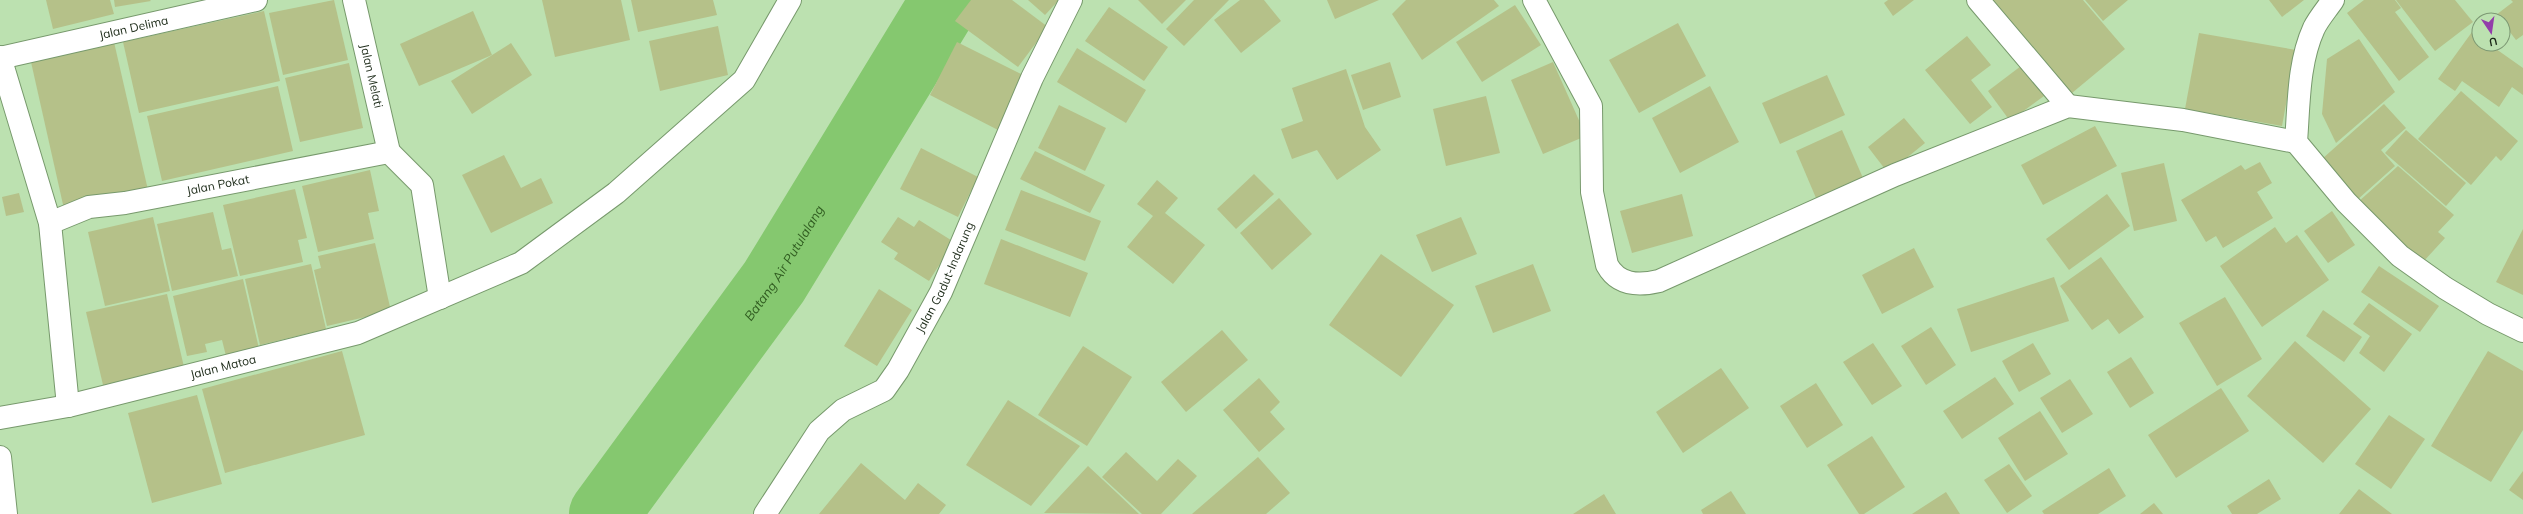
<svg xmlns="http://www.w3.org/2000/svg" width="2523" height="514" viewBox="0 0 2523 514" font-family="Mulish,sans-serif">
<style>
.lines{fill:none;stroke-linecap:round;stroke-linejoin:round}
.river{stroke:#85c86f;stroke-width:70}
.building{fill:#b5c189}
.minor-casing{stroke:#77996c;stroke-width:24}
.tertiary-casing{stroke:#77996c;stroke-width:24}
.minor{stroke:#fff;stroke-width:22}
.tertiary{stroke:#fff;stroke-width:22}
.labels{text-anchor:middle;stroke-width:3;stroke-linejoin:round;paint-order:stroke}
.street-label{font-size:12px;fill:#1c2a18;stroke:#bce1b0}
.water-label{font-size:13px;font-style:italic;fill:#305c20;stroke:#bce1b0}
</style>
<rect width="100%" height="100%" fill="#bce1b0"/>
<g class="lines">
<path class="river" id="s1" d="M604,514L774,282L946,0"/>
</g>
<g class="building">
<path d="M46,0H110L114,14L53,29Z"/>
<path d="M114,0H150L151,1L115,7Z"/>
<path d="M334,0L348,60L283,75L269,13Z"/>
<path d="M542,0H621L630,40L555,57Z"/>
<path d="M631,0H713L717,15L638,32Z"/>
<path d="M971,0H1012L1048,27L1018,67L955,21Z"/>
<path d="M1028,0H1059L1045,15Z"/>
<path d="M1138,0H1186L1162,24Z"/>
<path d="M1194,0H1229L1184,46L1166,29Z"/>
<path d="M1240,0H1264L1281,21L1241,53L1214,20Z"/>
<path d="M1327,0H1379L1335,19Z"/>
<path d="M1406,0H1494L1499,6L1422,60L1392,14Z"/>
<path d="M1888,0H1914L1893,16L1884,3Z"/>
<path d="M1992,0H2083L2125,49L2072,93Z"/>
<path d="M2085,0H2128L2103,21Z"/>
<path d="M2269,0H2304L2282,17Z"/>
<path d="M2364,0H2395L2401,8L2395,12L2429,57L2399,81L2347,13Z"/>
<path d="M2396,0H2455L2473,22L2435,51Z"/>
<path d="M2511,0H2523V35L2516,40L2503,23V20L2496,15L2513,2Z"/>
<path d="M1515,5L1541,45L1482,82L1456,42Z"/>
<path d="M1109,7L1168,47L1144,81L1085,41Z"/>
<path d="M264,11L280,81L139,113L123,42Z"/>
<path d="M473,11L492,55L419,86L400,44Z"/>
<path d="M1678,23L1706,76L1639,113L1609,60Z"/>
<path d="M718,26L728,75L660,91L649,41Z"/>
<path d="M2472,32L2479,37V44H2489L2523,68V95L2512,87L2499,107L2462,81L2455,91L2438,79Z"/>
<path d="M2199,33L2296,50L2282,126L2185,109Z"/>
<path d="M1967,36L1991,65L1971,80L1992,107L1970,124L1925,70Z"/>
<path d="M2359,39L2395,92L2336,143L2322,114L2327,59Z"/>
<path d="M114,42L148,190L64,209L31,62Z"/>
<path d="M957,42L1025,76L998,130L930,95Z"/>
<path d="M511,43L532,75L472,114L451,81Z"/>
<path d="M1077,48L1146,90L1126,123L1057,82Z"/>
<path d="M1390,62L1401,97L1363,110L1351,75Z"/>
<path d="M1553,62L1586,136L1543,154L1511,80Z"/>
<path d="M349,63L363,128L300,142L285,78Z"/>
<path d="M2021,66L2044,96L2010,121L1988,91Z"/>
<path d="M1346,69L1365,127L1381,150L1337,180L1317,150L1292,159L1281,129L1303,121L1292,88Z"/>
<path d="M1827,75L1845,115L1780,144L1762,103Z"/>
<path d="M278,86L293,151L162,181L147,116Z"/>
<path d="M1710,86L1739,142L1680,173L1652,118Z"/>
<path d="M2461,91L2518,141L2501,161L2496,156L2471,185L2418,139Z"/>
<path d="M1486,96L1500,153L1446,166L1433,109Z"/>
<path d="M2384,104L2406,128L2381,150L2395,166L2357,200L2322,159Z"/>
<path d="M1059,105L1106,128L1085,171L1038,148Z"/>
<path d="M1904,118L1925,143L1888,173L1868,147Z"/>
<path d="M2095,126L2117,166L2043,205L2021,165Z"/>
<path d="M1842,130L1863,178L1816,198L1796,151Z"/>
<path d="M2406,130L2466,183L2446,206L2385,153Z"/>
<path d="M921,148L978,177L958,217L900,189Z"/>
<path d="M1035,151L1105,185L1090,213L1020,179Z"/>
<path d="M504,155L521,188L541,178L553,203L491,233L462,175Z"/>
<path d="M2260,162L2272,183L2257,192L2273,218L2223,248L2216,236L2206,242L2181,200L2241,165L2245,170Z"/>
<path d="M2164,163L2177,221L2134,231L2121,173Z"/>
<path d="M2398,166L2454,215L2438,232L2445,238L2423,262L2357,203Z"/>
<path d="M370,170L379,211L368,213L374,239L318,252L302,186Z"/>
<path d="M1254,174L1274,194L1236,229L1217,209Z"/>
<path d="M1157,180L1178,198L1165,213L1205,245L1173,284L1127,247L1153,216L1137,204Z"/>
<path d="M295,189L307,238L298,240L303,262L240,276L223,205Z"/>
<path d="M1021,190L1101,221L1085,261L1005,230Z"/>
<path d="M19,193L24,212L6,216L2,197Z"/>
<path d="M1682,194L1693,236L1632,253L1620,211Z"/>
<path d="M2107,194L2130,226L2069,270L2046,239Z"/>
<path d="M1279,198L1312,234L1272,270L1240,233Z"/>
<path d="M2332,211L2355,245L2328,263L2304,231Z"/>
<path d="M213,212L222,250L231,248L238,276L172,291L157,224Z"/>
<path d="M153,217L170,291L105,306L88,232Z"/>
<path d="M898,217L914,227L919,220L954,242L929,281L894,259L898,253L881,242Z"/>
<path d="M1461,217L1477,254L1432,272L1416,235Z"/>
<path d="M2275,227L2286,243L2297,235L2329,280L2262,327L2220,266Z"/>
<path d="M2523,229V295L2496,282Z"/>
<path d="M1001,239L1088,273L1070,317L984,284Z"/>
<path d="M375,243L391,311L327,326L314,270L321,268L318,256Z"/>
<path d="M1914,248L1934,287L1882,314L1862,275Z"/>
<path d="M1381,254L1454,305L1401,377L1329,325Z"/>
<path d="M2101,257L2144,317L2119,334L2108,319L2092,330L2060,286Z"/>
<path d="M311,264L326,329L260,345L245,279Z"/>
<path d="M1533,264L1551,311L1493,333L1475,286Z"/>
<path d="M2379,266L2439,306L2420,332L2361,292Z"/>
<path d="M2054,277L2069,321L1971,352L1957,309Z"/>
<path d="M243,279L260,353L227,360L222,340L205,344L207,352L187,356L173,296Z"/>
<path d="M879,289L912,310L877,366L844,346Z"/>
<path d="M167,294L184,367L103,385L86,312Z"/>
<path d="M2225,297L2262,359L2217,386L2179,323Z"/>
<path d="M2369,303L2412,334L2384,372L2359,353L2370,336L2353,324Z"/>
<path d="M2323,310L2362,337L2344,362L2306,336Z"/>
<path d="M1931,327L1956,365L1926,385L1901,346Z"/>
<path d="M1222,330L1248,360L1186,412L1161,382Z"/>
<path d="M2295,341L2371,409L2323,463L2247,396Z"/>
<path d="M1873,343L1902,386L1872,405L1843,362Z"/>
<path d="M2033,343L2051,374L2019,392L2002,361Z"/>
<path d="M1083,346L1132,377L1087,446L1038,415Z"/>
<path d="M342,351L365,435L225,473L202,389Z"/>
<path d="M2488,351L2523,371V430L2491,482L2431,446Z"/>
<path d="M2131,357L2154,393L2130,408L2107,372Z"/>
<path d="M1721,368L1749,408L1683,453L1656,412Z"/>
<path d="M1995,377L2014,404L1962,439L1943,411Z"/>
<path d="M1259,378L1280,402L1270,412L1285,429L1259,452L1223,410Z"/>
<path d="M2070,379L2093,414L2062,433L2040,398Z"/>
<path d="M1816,383L1843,425L1807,448L1780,406Z"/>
<path d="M2221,388L2249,431L2176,478L2148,435Z"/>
<path d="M197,395L222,484L152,503L128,413Z"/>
<path d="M1008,400L1080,446L1031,506L966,465Z"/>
<path d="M2040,411L2068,454L2025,481L1998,438Z"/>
<path d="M2389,415L2425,439L2391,489L2355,464Z"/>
<path d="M1872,436L1905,487L1864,514H1859L1827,465Z"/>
<path d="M1126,452L1157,481L1178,459L1197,476L1161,514H1142L1102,477Z"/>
<path d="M1258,457L1290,493L1266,514H1192Z"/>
<path d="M861,463L905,500L918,483L946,505L939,514H819Z"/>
<path d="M2009,464L2032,496L2007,513L1984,480Z"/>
<path d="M1088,466L1117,493L1139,514L1044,513Z"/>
<path d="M2109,468L2126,496L2098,514H2044L2042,511Z"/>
<path d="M2523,471V500L2509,490Z"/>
<path d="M2269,479L2281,499L2257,514H2232L2227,506Z"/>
<path d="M2359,489L2392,514H2339Z"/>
<path d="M1731,491L1746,514H1703L1701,510Z"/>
<path d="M1946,492L1960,514H1912Z"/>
<path d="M1604,494L1616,514H1573Z"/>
<path d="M2154,503L2163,514H2140Z"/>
</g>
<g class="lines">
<defs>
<g id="minor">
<path id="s2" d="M354,0L389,152"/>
<path d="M1534,0L1591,106L1592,192L1607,265C1618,285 1638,286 1659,281L1895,175L2068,106L2183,120L2296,142"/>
<path d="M1978,0L2068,106"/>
<path d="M2333,0C2327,9 2319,18 2314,28C2298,63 2299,104 2296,142L2346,202L2400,256L2445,288L2488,314L2523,331"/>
<path d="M0,57L50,223L68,406"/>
<path id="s3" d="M0,58L256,0"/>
<path d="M389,152L422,185L440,298"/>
<path id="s4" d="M50,223L89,207L125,203L389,152"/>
<path id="s5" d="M0,418L68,406L358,333L521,263L616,193L744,80L790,0"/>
<path id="s6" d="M765,514L819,431L843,410L884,390L898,370L941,292L1032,78L1071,0"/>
</g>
<path id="tertiary" d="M0,457L6,514"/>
</defs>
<use href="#minor" class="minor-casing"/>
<use href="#tertiary" class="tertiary-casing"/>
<use href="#minor" class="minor"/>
<use href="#tertiary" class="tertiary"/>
</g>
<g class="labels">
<g class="street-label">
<text dy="4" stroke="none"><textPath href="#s3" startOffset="137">Jalan Delima</textPath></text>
<text dy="4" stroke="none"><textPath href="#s2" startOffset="78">Jalan Melati</textPath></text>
<text dy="4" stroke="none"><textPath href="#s4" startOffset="173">Jalan Pokat</textPath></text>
<text dy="4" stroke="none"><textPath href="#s6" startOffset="305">Jalan Gadut-Indarung</textPath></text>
<text dy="4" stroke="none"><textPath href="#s5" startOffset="229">Jalan Matoa</textPath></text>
</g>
<g class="water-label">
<text dy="5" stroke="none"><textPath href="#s1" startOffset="309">Batang Air Putulalang</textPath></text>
</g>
</g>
<g transform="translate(2491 32) rotate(167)"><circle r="19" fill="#bce1b0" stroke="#7c9873"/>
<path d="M0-3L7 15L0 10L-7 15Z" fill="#933daa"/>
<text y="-6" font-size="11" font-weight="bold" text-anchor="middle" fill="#1c2a18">U</text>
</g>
</svg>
